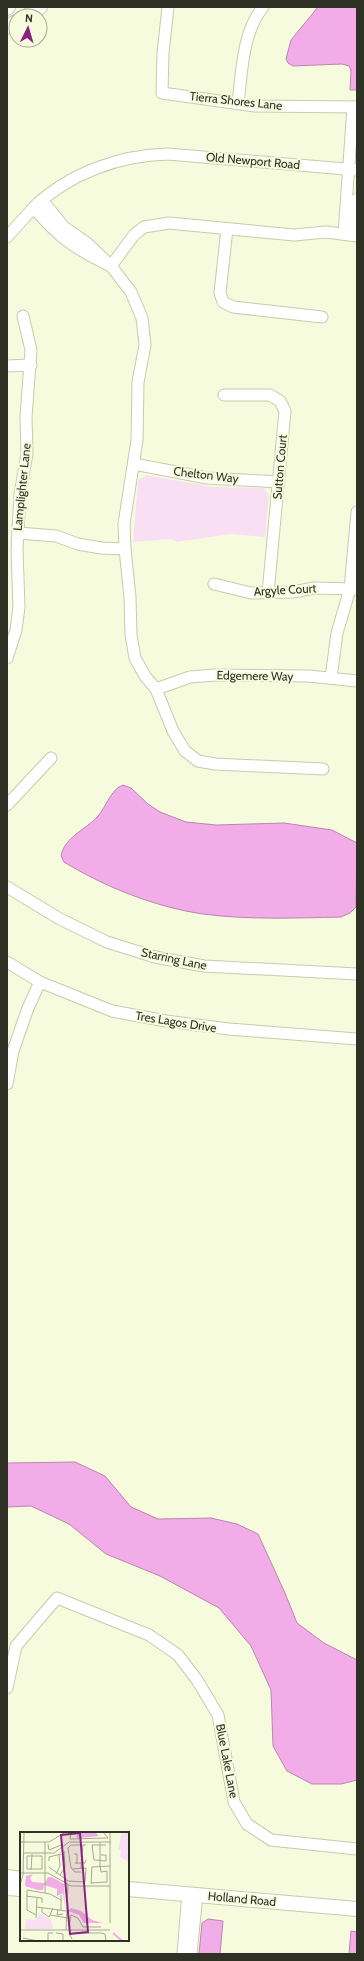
<svg xmlns="http://www.w3.org/2000/svg" width="364" height="1961" viewBox="0 0 364 1961" font-family="Cabin,sans-serif">
<style>
.green{fill:#f9dff4}
.water{fill:#f2ace8;stroke:#b887ae}
.lines{fill:none;stroke-linecap:round;stroke-linejoin:round}
.minor-casing{stroke:#c7cbae;stroke-width:13}
.major-casing{stroke:#c7cbae;stroke-width:16}
.minor{stroke:#fff;stroke-width:11}
.major{stroke:#fff;stroke-width:14}
.labels{text-anchor:middle;stroke-width:4;stroke-linejoin:round;paint-order:stroke}
.street-label{font-size:12px;fill:#2f3125;stroke:#f7fbdd}
.inset-river{fill:none;stroke:#f2ace8;stroke-width:2}
.inset-road{fill:none;stroke:#a7aa93;stroke-width:1}
.view{fill:#8c2084;fill-opacity:0.15;stroke:#8c2084;stroke-width:2}
.inset-edge{fill:none;stroke:#2f3125;stroke-width:2}
</style>
<rect width="100%" height="100%" fill="#f7fbdd"/>
<path class="green" d="M146,475L212,487L264,488L269,495L265,537L231,534L176,542L171,539L133,542L138,481Z"/>
<g class="water">
<path d="M318,7H357V90H350L351,70L349,66L342,64L293,66L288,63L286,59L291,40Z"/>
<path d="M123,785L131,788L148,804L160,812L186,822L216,825L284,823L332,830L357,843L356,907L350,913L341,917C295,918 248,920 203,914C155,907 105,887 64,862L61,856C65,836 86,830 98,816C106,807 111,789 123,785Z"/>
<path d="M75,1462L105,1476L131,1507L158,1519L211,1518L237,1524L258,1534L285,1593L297,1623L324,1643L357,1660V1780L341,1784H312L287,1771L273,1746L271,1690L251,1646L219,1608L160,1576L106,1554L69,1524L31,1506L7,1507V1463Z"/>
<path d="M208,1919L223,1921L220,1954H199L202,1923Z"/>
<path d="M351,1931L357,1932V1954H349Z"/>
</g>
<g class="lines">
<defs>
<g id="minor">
<path d="M168,7L163,53L162,93L255,106L357,107"/>
<path d="M238,103C242,72 242,33 263,7"/>
<path d="M34,208C59,238 77,250 111,266L87,243L64,227L42,200"/>
<path d="M227,229L220,293L223,302L233,307L322,317"/>
<path d="M344,234L353,107"/>
<path d="M354,235L357,199"/>
<path d="M7,237C16,227 25,217 34,207C70,173 120,155 168,154L357,170"/>
<path d="M7,366L31,365"/>
<path d="M224,395H270L280,401L285,411L268,593"/>
<path d="M134,464L207,478L279,482"/>
<path d="M18,533L56,536L78,544L101,548L125,549"/>
<path d="M214,584L251,593L293,592L314,588L356,589"/>
<path d="M7,658L16,630L19,607L17,550L20,494L27,454L26,417L31,350L23,316"/>
<path d="M331,678L337,633L350,589L357,512"/>
<path d="M156,689L190,677L215,675L309,676L357,681"/>
<path d="M323,769L215,764L198,761L185,751L173,731L156,689L145,676L135,658L131,635L130,597L125,549L124,524L137,440L138,382L145,345L142,318L131,292L111,266L134,235L144,227L169,223L294,235L326,232L357,236"/>
<path d="M7,805L51,758"/>
<path d="M7,887L60,919L107,942L155,957L204,966L357,974"/>
<path d="M7,962L40,982L112,1011L166,1021L229,1029L357,1039"/>
<path d="M7,1084L13,1051L28,1008L40,982"/>
<path d="M7,1688L16,1646L57,1598L149,1635L178,1655L197,1680L218,1715L234,1802L247,1824L271,1840L357,1849"/>
<path d="M183,1954L187,1904L192,1894"/>
<path d="M191,1954L196,1904L192,1894"/>
</g>
<g id="major">
<path d="M7,8L8,7"/>
<path d="M27,16L40,7"/>
<path d="M7,27L16,22"/>
<path d="M7,1877L21,1879"/>
<path d="M7,1888L21,1889"/>
<path d="M128,1889L357,1909"/>
</g>
</defs>
<use href="#minor" class="minor-casing"/>
<use href="#major" class="major-casing"/>
<use href="#minor" class="minor"/>
<use href="#major" class="major"/>
</g>
<g class="labels">
<g class="street-label">
<text transform="translate(236 101) rotate(6)" y="4">Tierra Shores Lane</text>
<text transform="translate(253 161) rotate(5)" y="4">Old Newport Road</text>
<text transform="translate(280 467) rotate(-85)" y="4">Sutton Court</text>
<text transform="translate(206 475) rotate(7)" y="4">Chelton Way</text>
<text transform="translate(22 487) rotate(-84)" y="4">Lamplighter Lane</text>
<text transform="translate(285 590) rotate(-3)" y="4">Argyle Court</text>
<text transform="translate(255 676) rotate(1)" y="4">Edgemere Way</text>
<text transform="translate(174 959) rotate(12)" y="4">Starring Lane</text>
<text transform="translate(176 1022) rotate(9)" y="4">Tres Lagos Drive</text>
<text transform="translate(227 1761) rotate(79)" y="4">Blue Lake Lane</text>
<text transform="translate(242 1899) rotate(5)" y="4">Holland Road</text>
</g>
</g>
<g transform="translate(20 1832)">
<rect width="109" height="109" fill="#f7fbdd"/>
<path d="M102,0H109V30L100,25L101,19L98,17ZM19,81L31,87L33,97H5L6,87L16,88Z" fill="#f9dff4"/>
<path d="M59,0H75L79,4L59,6L56,5ZM13,42L10,46L12,50L25,51L28,45H32L44,52L45,77L43,61L37,64V57L24,53L23,58H18L5,54L6,44ZM51,76L61,79L72,88L83,91H64L59,83L48,79Z" fill="#f2ace8"/>
<path class="inset-river" d="M93,101L102,109"/>
<path class="inset-road" d="M51,0L50,7L88,6L83,0M90,0V91M0,10H29L46,0M25,10V61M28,12L29,18L41,13M4,21H34L49,10H91M54,22H57V32M81,23H86V29L74,28L72,13H86M7,24H22V37H7ZM29,29V25L41,22M55,31H65L66,28M29,35L48,49L65,50L66,36L52,37M61,36L63,13M11,38L12,22M61,40H55L51,36L48,16L51,13H66M0,41H28L51,54H90M36,42L40,34L39,22M40,43L45,35L44,19M71,51L87,50V39L81,40L80,34V10M71,52L72,35L90,34M0,53L3,43L4,0M6,64L22,66V71M17,75L46,79M22,76V80L29,85L33,76M38,77L37,83L43,82M41,78V63M16,83L7,78V58L30,62L41,68M30,83L48,86M16,86L17,65M49,95L51,83L58,86L63,95H81M0,98H90M46,98L48,52M36,101L43,102V109M3,106L18,109M52,107L50,103L53,101H82L85,102L86,109M28,109V101H33"/>
<path class="view" d="M60,1L68,100L50,102L41,3Z"/>
<rect width="109" height="109" class="inset-edge"/>
</g>
<rect width="364" height="1961" fill="none" stroke="#2f3125" stroke-width="16"/>
<g transform="translate(28 28) rotate(5)"><circle r="19" fill="#f7fbdd" stroke="#a7aa93"/>
<path d="M0-3L7 15L0 10L-7 15Z" fill="#8c2084"/>
<text y="-6" font-size="11" font-weight="bold" text-anchor="middle" fill="#2f3125">N</text>
</g>
</svg>
